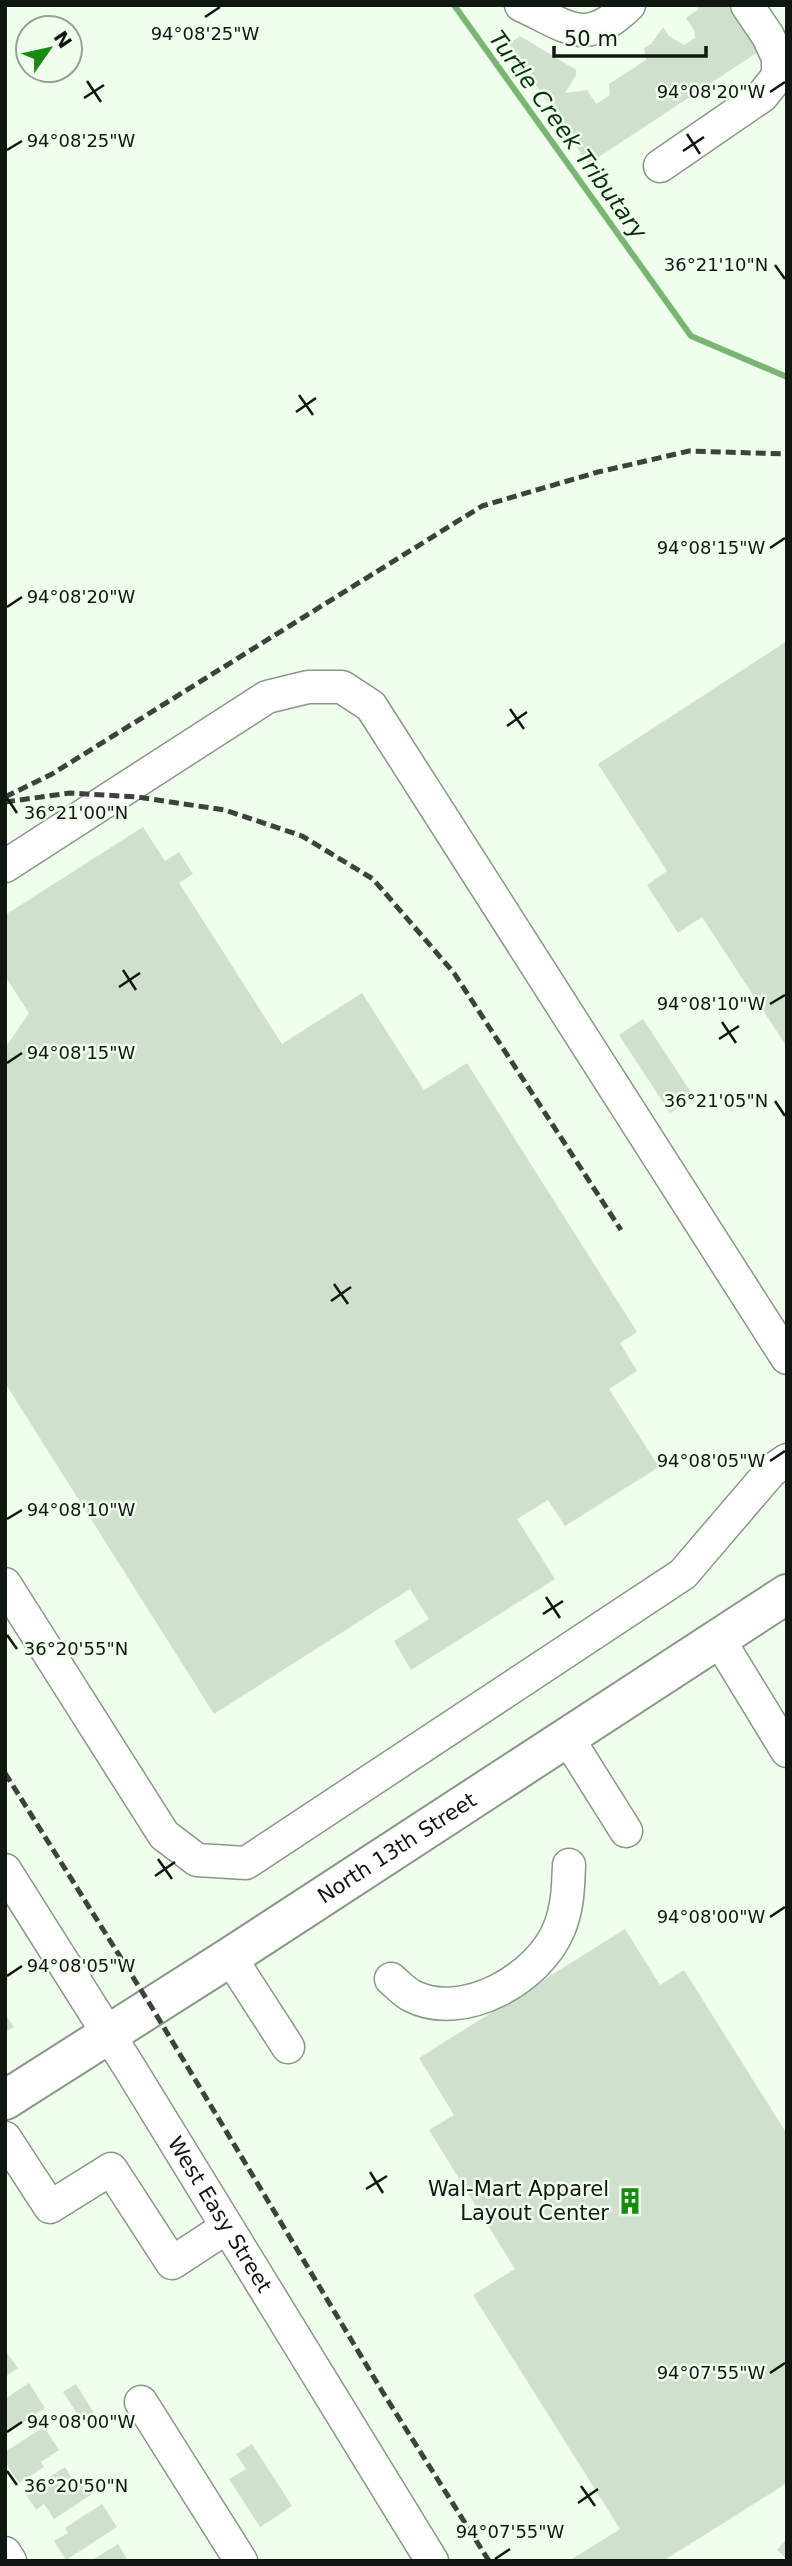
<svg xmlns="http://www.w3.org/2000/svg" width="792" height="2566" viewBox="0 0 792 2566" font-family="'DejaVu Sans',sans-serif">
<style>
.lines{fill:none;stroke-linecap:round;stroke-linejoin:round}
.stream{stroke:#78b672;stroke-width:6}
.building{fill:#cfe0cd}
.minor-casing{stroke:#889886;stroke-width:35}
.major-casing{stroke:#889886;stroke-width:42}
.minor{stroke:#fff;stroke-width:32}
.major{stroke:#fff;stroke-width:38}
.rail{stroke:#3c433b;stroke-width:5;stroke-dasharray:10 5;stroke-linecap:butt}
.ticks{fill:none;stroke:#101610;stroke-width:2.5}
.labels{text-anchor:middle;stroke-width:5;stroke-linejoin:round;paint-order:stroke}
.street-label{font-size:21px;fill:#101610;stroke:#f0feee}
.poi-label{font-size:21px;fill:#101610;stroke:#f0feee;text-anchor:end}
.water-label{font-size:23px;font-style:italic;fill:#063305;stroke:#f0feee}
.ticks-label{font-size:18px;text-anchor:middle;fill:#101610;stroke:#f0feee;stroke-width:5;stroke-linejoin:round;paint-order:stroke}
</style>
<rect width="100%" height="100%" fill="#f0feee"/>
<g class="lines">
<path class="stream" d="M454,5L691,336L787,377"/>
</g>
<g class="building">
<path d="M693,5H727L758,52L588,164L509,44L520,36L576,70V75L565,93L587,90L596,104L610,95L609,84L646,60L644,48L651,44L663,27L669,36L684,45L695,38L694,30L686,18L699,9Z"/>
<path d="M787,641V1047L702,917L678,933L647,885L667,871L598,764Z"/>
<path d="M143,827L165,861L179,852L193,874L179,883L282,1044L362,993L424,1090L467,1063L637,1332L620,1343L637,1371L609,1389L659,1467L565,1526L548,1500L517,1519L555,1579L411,1670L394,1641L429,1619L410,1589L214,1714L5,1383V1048L29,1013L5,976V915Z"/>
<path d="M643,1019L694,1097L670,1113L619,1035Z"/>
<path d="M625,1929L660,1985L684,1970L787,2134V2483L663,2561H569L620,2529L473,2295L515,2269L429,2130L454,2115L419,2058Z"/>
<path d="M5,2014L14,2027L5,2032Z"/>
<path d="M5,2350L18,2368L5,2377Z"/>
<path d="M29,2383L45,2408L5,2434V2399Z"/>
<path d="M76,2384L94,2413L82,2421L63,2392Z"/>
<path d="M44,2427L59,2450L41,2462L44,2467L19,2483L5,2462V2452Z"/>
<path d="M252,2444L292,2506L260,2527L229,2479L246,2469L236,2454Z"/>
<path d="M65,2467L75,2483L82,2479L92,2494L54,2519L44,2504L36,2510L25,2493Z"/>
<path d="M102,2504L117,2527L66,2560L54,2541L68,2533L65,2528Z"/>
<path d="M787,2539V2559L777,2550Z"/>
<path d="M118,2544L128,2561H91Z"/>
</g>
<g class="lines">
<defs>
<g id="minor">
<path d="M521,5C569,27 585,48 629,5"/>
<path d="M660,166L762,96L778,76V58L768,36L747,5"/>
<path d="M5,866L267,697L308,687H342L371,706L787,1358"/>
<path d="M5,1584L164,1835L197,1860L246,1863L683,1574L771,1471L787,1460"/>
<path d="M718,1638L787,1751"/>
<path d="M567,1737L626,1831"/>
<path id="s1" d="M5,1870L131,2070L432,2561"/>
<path d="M230,1957L288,2047"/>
<path d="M391,1979C397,1984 404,1992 412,1996C464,2022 539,1978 559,1929C568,1907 568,1888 569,1865"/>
<path d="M5,2138L50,2207L111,2169L172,2263L227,2227"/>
<path d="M141,2402L241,2561"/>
<path d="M5,2553L10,2561"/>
</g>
<g id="major">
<path id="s2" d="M5,2100L230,1957L787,1594"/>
</g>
</defs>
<use href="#minor" class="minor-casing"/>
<use href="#major" class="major-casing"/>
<use href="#minor" class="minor"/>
<use href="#major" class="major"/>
<g class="rail">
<path d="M5,797L52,774L482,506L598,472L689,451L787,454"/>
<path d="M5,802L70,793L137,797L225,810L302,836L373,879L454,973L621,1230"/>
<path d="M5,1773L151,2006L382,2391L489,2561"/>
</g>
</g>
<path class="ticks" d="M205,17L220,7M87,81L101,102M770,92L785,82M84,98L104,85M687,134L700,154M7,150L22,141M683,151L704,137M775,265L785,279M299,395L313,415M296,412L316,398M770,548L785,538M7,607L22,597M510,709L524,729M507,726L527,712M7,798L17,813M123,970L136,990M119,987L140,973M770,1004L785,995M722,1022L736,1043M719,1039L739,1026M7,1063L22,1053M775,1101L785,1116M334,1284L348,1304M331,1301L351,1287M770,1461L785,1451M7,1519L22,1510M546,1597L560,1618M543,1614L563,1601M7,1635L17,1649M158,1859L172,1879M155,1876L175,1862M770,1917L785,1907M7,1976L22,1966M370,2172L383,2193M366,2189L387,2176M770,2373L785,2363M7,2432L22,2422M7,2471L17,2485M581,2486L595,2506M578,2503L598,2489M495,2559L510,2549"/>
<defs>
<symbol id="building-bare" viewBox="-9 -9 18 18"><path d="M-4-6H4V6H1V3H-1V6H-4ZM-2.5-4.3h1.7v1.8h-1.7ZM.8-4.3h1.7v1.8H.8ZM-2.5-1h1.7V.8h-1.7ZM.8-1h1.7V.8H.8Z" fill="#168b10" stroke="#f0feee" stroke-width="2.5" paint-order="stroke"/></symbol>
</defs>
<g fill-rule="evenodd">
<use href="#building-bare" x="611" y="2182" width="38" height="38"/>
</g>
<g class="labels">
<g class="street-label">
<text dy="7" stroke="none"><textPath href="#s2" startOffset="466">North 13th Street</textPath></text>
<text dy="7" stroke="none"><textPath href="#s1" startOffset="406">West Easy Street</textPath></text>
</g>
<g class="poi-label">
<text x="609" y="2196">Wal-Mart Apparel<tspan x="609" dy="24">Layout Center</tspan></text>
</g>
<g class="water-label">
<text transform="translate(568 135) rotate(54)" y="8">Turtle Creek Tributary</text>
</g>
</g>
<g class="ticks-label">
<text x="205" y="40">94°08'25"W</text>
<text x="711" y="98">94°08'20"W</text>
<text x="81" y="147">94°08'25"W</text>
<text x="716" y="271">36°21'10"N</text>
<text x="711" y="554">94°08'15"W</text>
<text x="81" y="603">94°08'20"W</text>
<text x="76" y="819">36°21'00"N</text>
<text x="711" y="1010">94°08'10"W</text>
<text x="81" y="1059">94°08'15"W</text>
<text x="716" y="1107">36°21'05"N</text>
<text x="711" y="1467">94°08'05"W</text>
<text x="81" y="1516">94°08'10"W</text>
<text x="76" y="1655">36°20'55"N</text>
<text x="711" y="1923">94°08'00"W</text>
<text x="81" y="1972">94°08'05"W</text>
<text x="711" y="2379">94°07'55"W</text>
<text x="81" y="2428">94°08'00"W</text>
<text x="76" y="2492">36°20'50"N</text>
<text x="510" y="2538">94°07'55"W</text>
</g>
<rect width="792" height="2566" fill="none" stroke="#101610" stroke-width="14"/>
<g transform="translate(49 49) rotate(56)"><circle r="33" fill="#f0feee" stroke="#96a195" stroke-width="2"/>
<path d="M0-5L12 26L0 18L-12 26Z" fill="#168b10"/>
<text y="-10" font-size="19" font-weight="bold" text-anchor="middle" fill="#101610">N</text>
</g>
<path d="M554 46v10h152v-10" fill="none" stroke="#101610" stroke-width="3.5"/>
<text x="564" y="46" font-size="21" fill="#101610" stroke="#f0feee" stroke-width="5" paint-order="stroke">50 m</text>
</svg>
